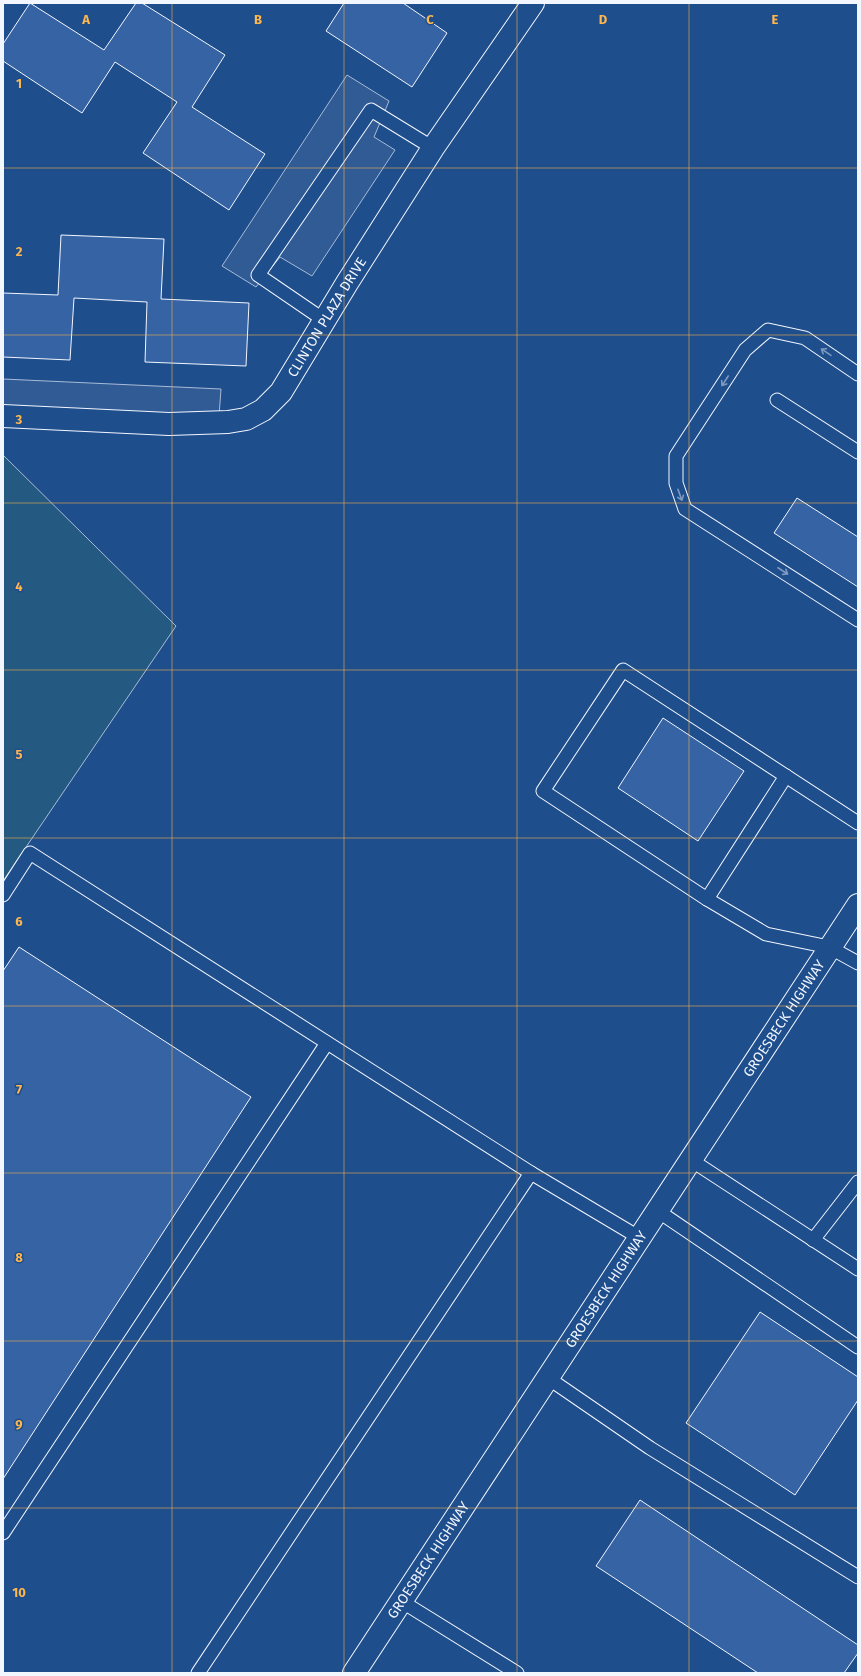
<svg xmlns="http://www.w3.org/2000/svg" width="861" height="1676" viewBox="0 0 861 1676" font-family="'Fira Sans',sans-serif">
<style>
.green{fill:#245a82;stroke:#a8bbd7}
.parking{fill:#305b95;stroke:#a8bbd7}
.building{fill:#3563a3;stroke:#f2f6ff}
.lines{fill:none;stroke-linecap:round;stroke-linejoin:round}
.service-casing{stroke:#f2f6ff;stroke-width:15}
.minor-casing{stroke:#f2f6ff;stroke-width:24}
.primary-casing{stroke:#f2f6ff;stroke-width:24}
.service{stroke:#1f4e8c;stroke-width:13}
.minor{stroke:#1f4e8c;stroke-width:22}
.primary{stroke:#1f4e8c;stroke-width:22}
.oneway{stroke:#7e9ac0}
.grid{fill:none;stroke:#ffb74d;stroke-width:1;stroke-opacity:0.55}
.labels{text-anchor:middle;stroke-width:3;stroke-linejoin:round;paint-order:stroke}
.street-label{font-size:14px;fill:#f2f6ff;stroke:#1f4e8c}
.grid-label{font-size:13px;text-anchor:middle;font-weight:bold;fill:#ffb74d;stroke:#1f4e8c;stroke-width:3;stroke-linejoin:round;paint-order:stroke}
</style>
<rect width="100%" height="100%" fill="#1f4e8c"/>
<path class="green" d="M3,455L176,626L3,881Z"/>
<g class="parking">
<path d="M347,75L389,101L374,137L395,150L312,276L280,257L256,287L222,266Z"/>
<path d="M3,379L221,389L219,416L3,407Z"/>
</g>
<g class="building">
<path d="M30,3L104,50L136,3H142L225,55L192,107L265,154L229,210L143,153L177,102L115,62L82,113L3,61V44Z"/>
<path d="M344,3H403L447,33L412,87L326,31Z"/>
<path d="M61,235L164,239L161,299L249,303L246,366L145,362L147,302L74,298L70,360L3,357V293L58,295Z"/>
<path d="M797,498L858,537V587L774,533Z"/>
<path d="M663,718L744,771L698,841L618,788Z"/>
<path d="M19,947L251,1097L3,1479V971Z"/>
<path d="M760,1312L858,1377V1400L795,1495L686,1423Z"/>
<path d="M640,1500L858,1645V1653L844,1673H758L596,1566Z"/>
</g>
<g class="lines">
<defs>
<g id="service">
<path d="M324,320L258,275L371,110L433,148"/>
<path d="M858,374L805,338L768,330L745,350L676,456V483L685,509L858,620"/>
<path d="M777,400L858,452"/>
<path d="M858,823L623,670L543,791L707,899L766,934L829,947L858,963"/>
<path d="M3,895L30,853L531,1173L198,1673"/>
<path d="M707,899L786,776"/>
<path d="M691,1160L858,1269"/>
<path d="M531,1173L640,1238"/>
<path d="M658,1211L858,1347"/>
<path d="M813,1240L858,1182"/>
<path d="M548,1378L650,1448L858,1577"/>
<path d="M3,1533L327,1043"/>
<path d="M401,1601L517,1673"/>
</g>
<g id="minor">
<path id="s1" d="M3,416L169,424L228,422L246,419L263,410L281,392L347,283L433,148L533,3"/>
</g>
<g id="primary">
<path id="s2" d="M354,1673L858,905"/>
</g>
</defs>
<use href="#service" class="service-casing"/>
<use href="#minor" class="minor-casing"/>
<use href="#primary" class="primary-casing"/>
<use href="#service" class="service"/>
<use href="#minor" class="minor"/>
<use href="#primary" class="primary"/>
</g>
<defs><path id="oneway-shaft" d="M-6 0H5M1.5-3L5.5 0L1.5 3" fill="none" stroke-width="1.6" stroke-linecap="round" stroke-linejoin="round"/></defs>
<g class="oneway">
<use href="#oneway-shaft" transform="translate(826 352) rotate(-146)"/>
<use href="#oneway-shaft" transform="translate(725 381) rotate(123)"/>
<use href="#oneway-shaft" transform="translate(680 495) rotate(70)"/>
<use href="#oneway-shaft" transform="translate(783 571) rotate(33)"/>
</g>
<path class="grid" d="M172,3V1673M344,3V1673M517,3V1673M689,3V1673M3,168H858M3,335H858M3,503H858M3,670H858M3,838H858M3,1006H858M3,1173H858M3,1341H858M3,1508H858"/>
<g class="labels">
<g class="street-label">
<text dy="5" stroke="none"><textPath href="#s1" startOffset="376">CLINTON PLAZA DRIVE</textPath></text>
<text dy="5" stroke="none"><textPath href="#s2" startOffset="783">GROESBECK HIGHWAY</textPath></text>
<text dy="5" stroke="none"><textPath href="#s2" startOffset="459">GROESBECK HIGHWAY</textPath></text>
<text dy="5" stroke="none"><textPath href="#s2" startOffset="135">GROESBECK HIGHWAY</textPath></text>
</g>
</g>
<g class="grid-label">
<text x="86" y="24">A</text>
<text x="258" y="24">B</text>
<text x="430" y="24">C</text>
<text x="603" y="24">D</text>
<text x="775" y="24">E</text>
<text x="19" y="88">1</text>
<text x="19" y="256">2</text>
<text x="19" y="424">3</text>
<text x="19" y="591">4</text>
<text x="19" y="759">5</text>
<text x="19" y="926">6</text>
<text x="19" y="1094">7</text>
<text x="19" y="1262">8</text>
<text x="19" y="1429">9</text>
<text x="19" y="1597">10</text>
</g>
<rect width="861" height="1676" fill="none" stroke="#f2f6ff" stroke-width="8"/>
</svg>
